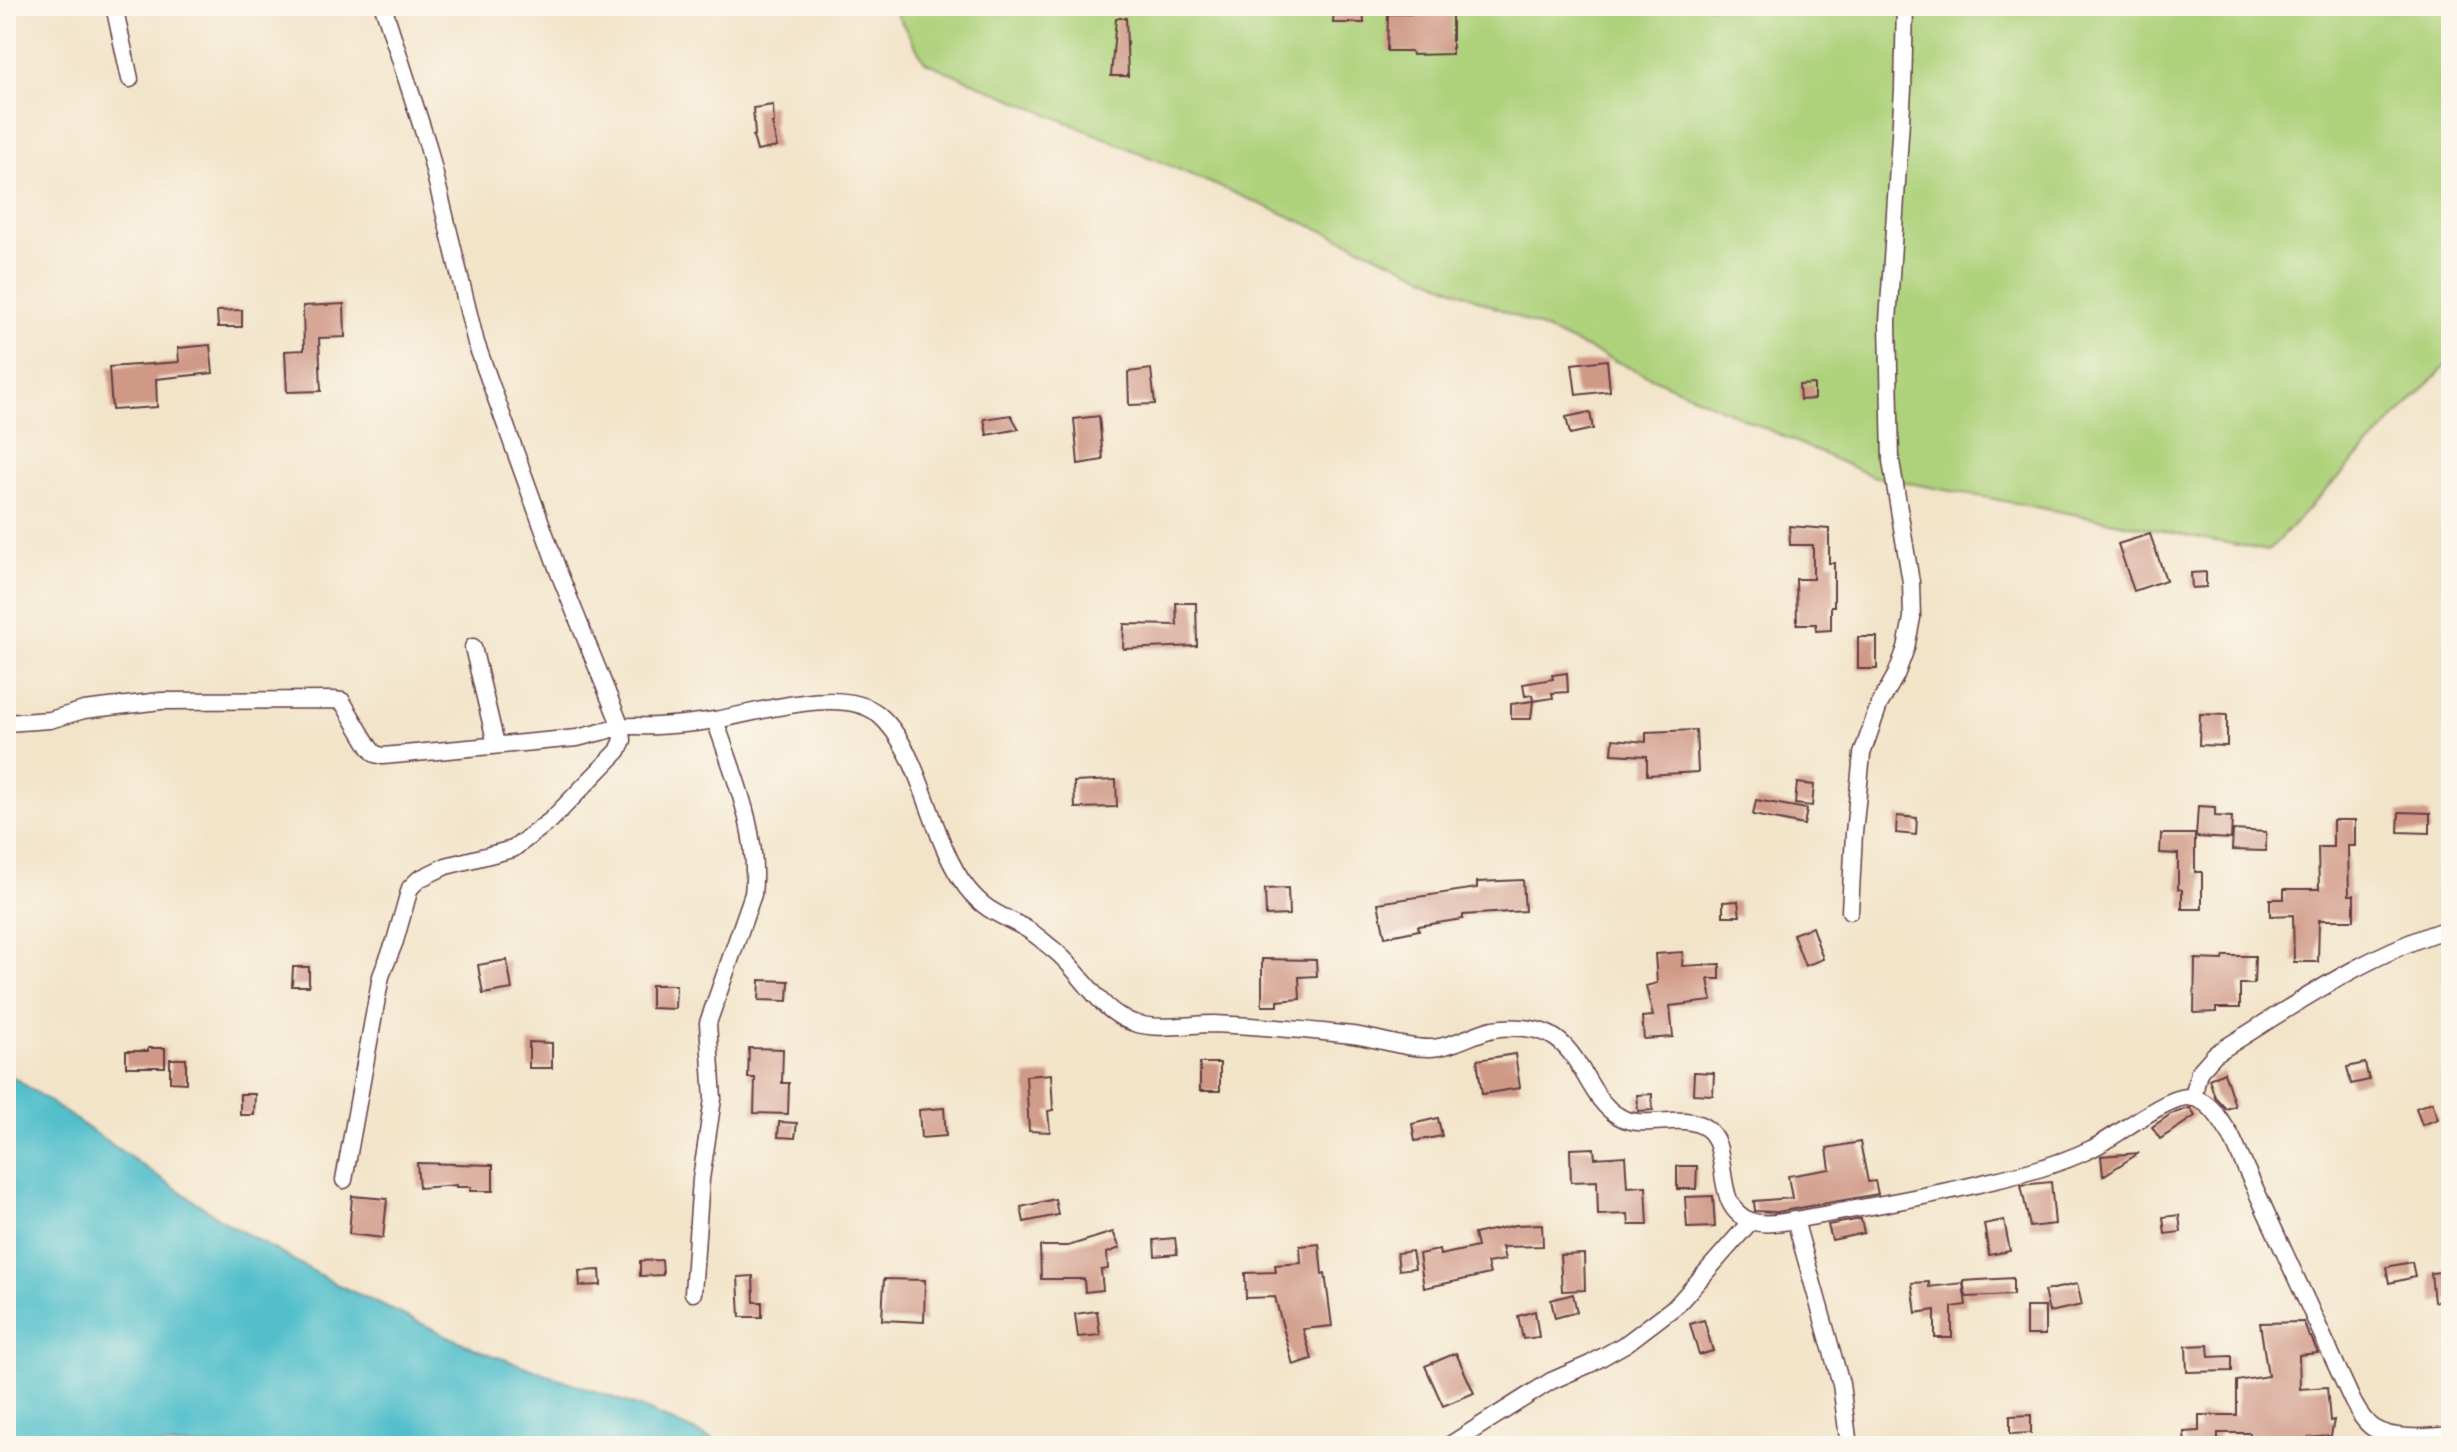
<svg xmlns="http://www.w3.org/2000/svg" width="2457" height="1452" viewBox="0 0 2457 1452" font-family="Pangolin,sans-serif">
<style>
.green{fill:#aed27b;stroke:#7c7853;stroke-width:2}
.water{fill:#52bfcb;stroke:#4e6f7b;stroke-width:2}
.building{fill:#d09987}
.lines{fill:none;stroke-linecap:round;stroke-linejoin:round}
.minor-casing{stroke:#633d43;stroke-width:19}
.minor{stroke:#fff;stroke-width:16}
</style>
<rect width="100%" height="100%" fill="#fbf7ec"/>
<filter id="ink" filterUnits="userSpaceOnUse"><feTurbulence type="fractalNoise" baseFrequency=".0125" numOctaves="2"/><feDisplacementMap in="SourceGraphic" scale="16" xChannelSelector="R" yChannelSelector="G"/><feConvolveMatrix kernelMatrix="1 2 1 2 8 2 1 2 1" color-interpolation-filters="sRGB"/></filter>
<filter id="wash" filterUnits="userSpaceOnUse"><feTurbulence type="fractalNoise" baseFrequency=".006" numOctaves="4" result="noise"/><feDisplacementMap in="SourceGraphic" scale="32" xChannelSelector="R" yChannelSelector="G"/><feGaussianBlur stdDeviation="1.8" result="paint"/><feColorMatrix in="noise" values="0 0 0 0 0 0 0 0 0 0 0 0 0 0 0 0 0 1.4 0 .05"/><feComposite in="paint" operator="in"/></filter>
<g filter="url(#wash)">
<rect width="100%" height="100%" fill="#f2e4c9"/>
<path class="green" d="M892,6H2451V360L2268,551L1872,476L1338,237L925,62Z"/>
<path class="water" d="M6,1072L225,1222L338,1285L478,1350L640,1407L727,1446H6Z"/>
<g id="blocks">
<g class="building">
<path d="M1334,6H1363L1364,23H1333Z"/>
<path d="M1411,11H1452V54L1412,55L1411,51H1387L1388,14H1411Z"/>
<path d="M1116,18H1126L1128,76H1111Z"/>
<path d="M773,105L774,123H772L777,147L757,151L753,136L755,135L753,108Z"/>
<path d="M344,304L345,337L319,338L321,391L287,392L285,351L304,350L303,306Z"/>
<path d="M242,310V327H218L217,311Z"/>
<path d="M210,345L213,373L156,379L157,407L112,410L109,367L179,362L178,348Z"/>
<path d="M1607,360L1610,391L1576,395L1572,364Z"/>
<path d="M1151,369L1155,404L1129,405L1128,372Z"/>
<path d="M1814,384V399L1800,400L1799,385Z"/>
<path d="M1590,412L1593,429L1570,434L1566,417Z"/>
<path d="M1011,415L1019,429L987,435L984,419Z"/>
<path d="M1099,416L1103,460L1078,464L1074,419Z"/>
<path d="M1789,526L1829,529V563H1834V606H1831V630L1816,631V624H1797L1796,579H1813V545H1790Z"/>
<path d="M2150,534L2166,580L2134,591L2118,544Z"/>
<path d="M2206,572V587L2192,588L2191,573Z"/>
<path d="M1176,603H1196L1197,646L1123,649L1124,624L1177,625Z"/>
<rect x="1858" y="637" width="19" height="32"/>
<path d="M1567,673L1568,692L1552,693L1553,698L1533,701L1532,695L1525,696L1523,684L1553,679L1552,675Z"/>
<path d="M1533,701L1531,719H1511V704Z"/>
<path d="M2200,714L2227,715V746L2199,745Z"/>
<path d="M1696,730L1698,772L1647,775V756L1612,754L1613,739L1646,742V732Z"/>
<path d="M1116,780L1117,807L1075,808L1074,782Z"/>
<path d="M1797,783L1814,785L1812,806L1795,804Z"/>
<path d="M1756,800L1807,809L1804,825L1753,815Z"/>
<path d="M2198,806L2215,807V816L2232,817L2231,839L2196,837Z"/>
<path d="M2399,812L2430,813V833L2398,832Z"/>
<path d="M1897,816L1917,818L1916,835L1896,833Z"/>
<path d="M2333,820H2355V846H2348L2349,895H2354V920H2319L2318,962H2294L2293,915L2270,916V899H2284V889H2319L2318,847H2333Z"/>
<path d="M2233,830L2266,832V851L2232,850Z"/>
<path d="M2161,834H2195V872H2202V909H2182V890L2178,889V854L2160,853Z"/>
<path d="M1523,880L1525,911L1463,915V919L1418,926L1419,930L1385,937L1378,903L1477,888V882Z"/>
<path d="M1288,888L1289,915L1266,916L1265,889Z"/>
<path d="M1738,901L1740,916H1723V902Z"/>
<path d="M1812,927L1823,959L1805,966L1793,934Z"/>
<path d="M1683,952L1682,966L1720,964V979H1708L1712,1001L1670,1006L1673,1037L1644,1039L1642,1017L1653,1016L1646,986L1657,983L1655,954Z"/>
<path d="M2224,956H2255L2254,984H2240V1008H2216V1012L2194,1013L2195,959L2223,960Z"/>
<path d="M1262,959L1316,960L1317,976L1299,977L1300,999L1278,1001V1006H1262Z"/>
<path d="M507,960L512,989L483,994L478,965Z"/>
<path d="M293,967H309V986H292Z"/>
<path d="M760,980L789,981L788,1001L759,1000Z"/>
<path d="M651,985H676L675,1009L651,1008Z"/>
<path d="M529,1042L552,1043V1068H529Z"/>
<path d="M148,1048H165V1067H126V1051H148Z"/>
<path d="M749,1048L783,1049L782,1083H789L788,1114L754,1113L755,1078H748Z"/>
<path d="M1515,1054L1520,1088L1482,1094L1477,1060Z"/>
<path d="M170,1059H186V1083L170,1082Z"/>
<rect x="1200" y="1063" width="20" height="28"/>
<path d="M2365,1063L2369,1080L2351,1084L2347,1067Z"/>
<path d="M1694,1072L1714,1073L1713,1095L1693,1094Z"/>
<path d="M2224,1072L2235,1106L2226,1109L2215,1097L2209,1079Z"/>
<path d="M1051,1074L1053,1110L1048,1111L1050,1132L1029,1131L1026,1076Z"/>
<path d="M240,1094H255L254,1115H240Z"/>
<path d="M1652,1094L1653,1110L1638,1111L1637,1095Z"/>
<path d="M2432,1102L2438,1119L2422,1125L2416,1108Z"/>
<path d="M944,1108L946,1136L921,1138L919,1110Z"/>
<path d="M2190,1108L2195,1116L2160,1139L2152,1127L2171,1114Z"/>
<path d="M1438,1118L1442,1136L1415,1141L1412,1124Z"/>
<path d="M779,1122L797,1123L795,1138L778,1137Z"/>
<path d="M1860,1142L1868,1182L1875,1181L1878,1194L1777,1212L1755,1211L1754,1201L1792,1198L1788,1176L1830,1169L1827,1148Z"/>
<path d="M1594,1148L1595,1158L1625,1156L1627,1187L1646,1186L1648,1225H1629L1628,1214L1598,1215L1597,1181L1571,1182L1570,1149Z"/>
<path d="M2139,1153L2103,1176L2101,1156Z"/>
<path d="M417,1163L493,1165V1191H470L471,1187H456V1185L419,1188Z"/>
<path d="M1677,1166H1697L1696,1189H1677Z"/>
<path d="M2051,1182L2055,1224L2030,1227L2021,1185Z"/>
<path d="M352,1196L387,1199L383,1238L349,1234Z"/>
<path d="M1713,1196L1715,1227L1687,1228L1685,1197Z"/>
<path d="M1055,1199L1058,1215L1024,1222L1021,1207Z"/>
<path d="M2179,1215L2181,1232L2165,1234L2163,1217Z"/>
<path d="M1861,1219L1864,1233L1832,1240L1828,1225Z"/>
<path d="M2004,1220L2010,1251L1989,1255L1984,1224Z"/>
<path d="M1542,1224L1543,1246L1502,1247L1505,1260L1487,1263L1490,1274L1424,1288L1419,1254L1439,1250L1440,1255L1477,1247L1474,1234L1516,1225Z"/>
<path d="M1113,1232L1120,1248L1107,1253L1108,1269L1101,1270L1103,1290L1085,1292L1084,1279H1041L1040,1246H1068Z"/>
<path d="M1175,1238L1177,1254L1155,1256L1154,1240Z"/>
<path d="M1319,1244L1322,1274L1325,1273L1332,1326L1303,1329L1312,1359L1293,1365L1275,1297L1246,1298L1245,1273L1276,1272L1275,1265L1301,1263L1300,1246Z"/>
<path d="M1412,1251L1415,1268L1399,1270L1397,1253Z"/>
<path d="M1584,1254L1585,1290L1562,1291L1560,1255Z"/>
<path d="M662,1260L663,1275L640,1276V1261Z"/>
<path d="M2412,1262L2415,1277L2389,1283L2386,1267Z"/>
<path d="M600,1270L601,1285L580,1286L579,1271Z"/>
<path d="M2451,1271V1300L2434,1302L2431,1273Z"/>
<path d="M753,1276L754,1302H762V1317H740L738,1277Z"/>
<path d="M2013,1278V1295L1966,1297L1963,1281Z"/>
<path d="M884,1279L925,1280L924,1322L882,1320Z"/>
<path d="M1929,1282V1287L1963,1283L1966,1305L1952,1307V1338H1935V1310L1916,1313L1912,1283Z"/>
<path d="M2077,1284L2082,1305L2049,1312L2044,1291Z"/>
<path d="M1573,1294L1577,1312L1555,1318L1551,1300Z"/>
<rect x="2026" y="1307" width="19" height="28"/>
<path d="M1097,1311L1100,1335L1078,1337L1075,1314Z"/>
<path d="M1535,1311L1539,1337L1523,1339L1518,1316Z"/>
<path d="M1704,1320L1713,1351L1699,1355L1690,1324Z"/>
<path d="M2304,1322L2309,1337H2311L2318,1353L2299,1355L2300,1389L2327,1387L2330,1421L2334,1420L2331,1436L2308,1438L2309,1446H2250V1433H2218V1446H2185L2184,1432L2199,1431V1415H2237V1381L2268,1376L2260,1323Z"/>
<path d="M2208,1345L2209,1357L2232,1356V1371L2187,1372L2186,1346Z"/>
<path d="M1456,1353L1474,1393L1443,1406L1425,1366Z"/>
<path d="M2031,1415V1433L2010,1434V1416Z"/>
</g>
</g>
</g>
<g filter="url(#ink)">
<use href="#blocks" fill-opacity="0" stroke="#633d43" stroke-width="2"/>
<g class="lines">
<defs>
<g id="minor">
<path d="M114,6L130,79"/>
<path d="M383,6L428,146L476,343L559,573L621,727C633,725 645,727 657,726C676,725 696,723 715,720C757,713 842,685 878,714C890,724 901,741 908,755C928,795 940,854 967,888C986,912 1000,914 1025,928C1036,934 1045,943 1054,950C1082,972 1098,1011 1134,1023C1160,1031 1188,1024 1214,1024C1260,1026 1307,1030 1352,1035C1378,1038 1404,1049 1431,1048C1453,1047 1472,1034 1493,1029C1510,1026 1535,1027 1550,1035C1583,1052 1588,1100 1620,1117C1646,1131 1681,1111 1706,1128C1733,1146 1710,1207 1751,1221C1764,1226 1782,1222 1795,1220C1859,1208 1923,1198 1987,1182C2022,1174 2058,1165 2091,1149C2116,1137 2164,1098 2187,1097C2209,1097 2221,1121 2231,1136L2353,1402C2358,1411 2364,1422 2373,1428C2394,1441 2428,1437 2451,1435"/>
<path d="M473,647L496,744"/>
<path d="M6,723L50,720L84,710L161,701L333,700L342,701L370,748L375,754L383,756L577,738L621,727L623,740L618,751L551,820L513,849L446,866L419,879L410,888L395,941L381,976L344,1180"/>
<path d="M1850,911L1854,833L1862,754L1879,705L1896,675L1906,648L1912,618L1911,582L1891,461L1888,322L1903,89L1905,6"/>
<path d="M2193,1098L2199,1072L2215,1054C2290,1008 2365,954 2451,928"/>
<path d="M1795,1220L1841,1384L1849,1446"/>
<path d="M693,1293L701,1179L713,1099L708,1023L753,894C760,834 734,776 715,720"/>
<path d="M1448,1446L1551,1381L1590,1364L1627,1343L1677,1305L1751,1221"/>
</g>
</defs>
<use href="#minor" class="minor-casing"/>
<use href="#minor" class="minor"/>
</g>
</g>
<rect width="2457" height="1452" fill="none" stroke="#fbf7ec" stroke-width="32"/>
</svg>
